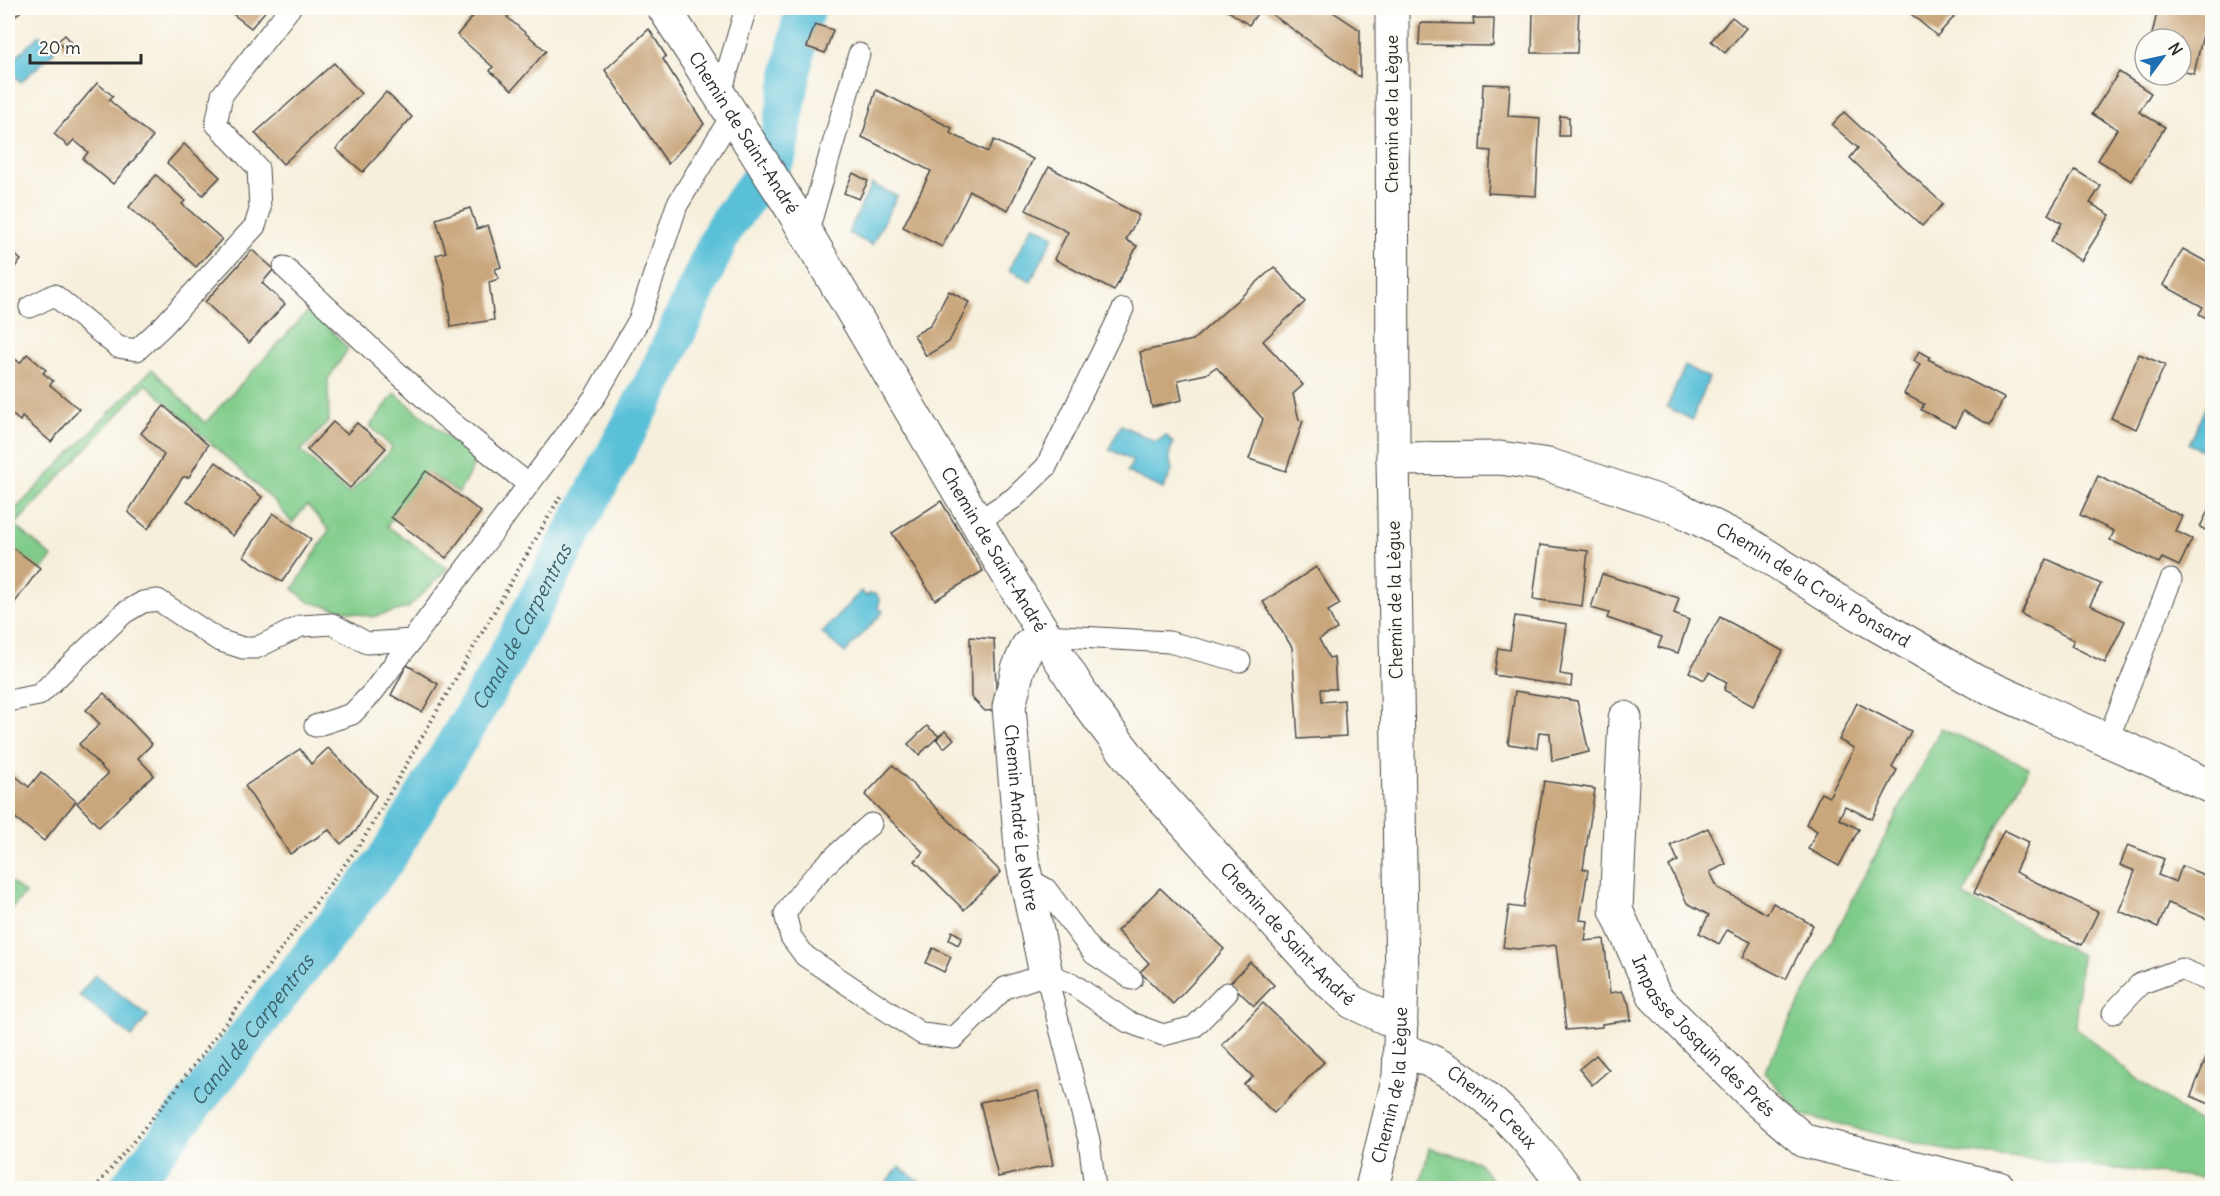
<svg xmlns="http://www.w3.org/2000/svg" width="2220" height="1196" viewBox="0 0 2220 1196" font-family="Delius,sans-serif">
<style>
.green{fill:#7fcc8a;stroke:#557c5a;stroke-width:1.5}
.water{fill:#5ac0d8;stroke:#427682;stroke-width:1.5}
.lines{fill:none;stroke-linecap:round;stroke-linejoin:round}
.canal{stroke:#5ac0d8;stroke-width:39}
.building{fill:#c9a67b}
.lane-casing{stroke:#494846;stroke-width:23}
.street-casing{stroke:#494846;stroke-width:35}
.path{stroke:#494846;stroke-width:4;stroke-dasharray:1.5 4.5;stroke-linecap:butt}
.lane{stroke:#fff;stroke-width:21}
.street{stroke:#fff;stroke-width:33}
.labels{text-anchor:middle;stroke-width:5;stroke-linejoin:round;paint-order:stroke}
.street-label{font-size:18px;fill:#2b2b2b;stroke:#fdfcf7}
.water-label{font-size:20px;font-style:italic;fill:#3b5f68;stroke:#fdfcf7}
</style>
<rect width="100%" height="100%" fill="#fdfcf7"/>
<filter id="ink" filterUnits="userSpaceOnUse"><feTurbulence type="fractalNoise" baseFrequency=".0167" numOctaves="2"/><feDisplacementMap in="SourceGraphic" scale="12" xChannelSelector="R" yChannelSelector="G"/><feConvolveMatrix kernelMatrix="1 2 1 2 8 2 1 2 1" color-interpolation-filters="sRGB"/></filter>
<filter id="wash" filterUnits="userSpaceOnUse"><feTurbulence type="fractalNoise" baseFrequency=".008" numOctaves="4" result="noise"/><feDisplacementMap in="SourceGraphic" scale="24" xChannelSelector="R" yChannelSelector="G"/><feGaussianBlur stdDeviation="1.35" result="paint"/><feColorMatrix in="noise" values="0 0 0 0 0 0 0 0 0 0 0 0 0 0 0 0 0 1.4 0 .05"/><feComposite in="paint" operator="in"/></filter>
<g filter="url(#wash)">
<rect width="100%" height="100%" fill="#f6efdc"/>
<g class="green">
<path d="M311,308L348,349L328,379L329,421L301,451L349,494L392,448L370,426L395,393L476,461L459,493L429,473L387,526L448,568L408,608L372,617L309,602L293,589L329,530L307,505L292,523L275,502L146,384L15,525L52,557L42,570L8,545V517L152,369L205,423Z"/>
<path d="M1941,728L2029,767L1963,896L2081,955L2075,1027L2140,1081L2212,1132V1179L1944,1150L1802,1115L1764,1072Z"/>
<path d="M8,880L25,893L8,913Z"/>
<path d="M1429,1148L1478,1162L1498,1188H1420Z"/>
</g>
<g class="water">
<path d="M38,36L52,39L54,52L21,82L8,69V64Z"/>
<path d="M872,184L897,196L872,245L848,233Z"/>
<path d="M1033,225L1054,236L1031,281L1009,270Z"/>
<path d="M1685,366L1709,378L1692,420L1667,407Z"/>
<path d="M2210,397L2212,443L2208,453L2189,444Z"/>
<path d="M1121,425L1156,442L1166,435L1173,443L1169,455L1172,471L1163,489L1127,472L1133,461L1109,449Z"/>
<path d="M861,591L866,596L871,593L877,595L880,601L878,607L883,612L845,653L822,633Z"/>
<path d="M95,975L148,1016L132,1037L79,995Z"/>
<path d="M899,1167L928,1188H882Z"/>
</g>
<g class="lines">
<path class="canal" id="s1" d="M128,1188L385,861L498,673L658,374L724,228L777,156L801,22L806,8"/>
</g>
<g id="blocks">
<g class="building">
<path d="M8,8L22,10L8,23Z"/>
<path d="M225,8H268L251,28Z"/>
<path d="M480,8H512L514,9L507,17L546,51L512,90L490,71L493,67L457,35Z"/>
<path d="M1224,8H1261L1249,25Z"/>
<path d="M1263,8H1327L1360,30V77Z"/>
<path d="M1533,8H1579L1577,53H1532Z"/>
<path d="M1904,8H1946L1944,9L1954,17L1937,36Z"/>
<path d="M2158,8H2189L2208,12L2194,74L2181,71V39H2151Z"/>
<path d="M1732,17L1746,28L1725,53L1711,41Z"/>
<path d="M1473,18H1494L1493,46L1419,45L1420,23L1474,24Z"/>
<path d="M815,24L833,30L825,53L807,47Z"/>
<path d="M649,29L666,56L663,59L704,124L668,164L605,70Z"/>
<path d="M65,35L74,45L67,52L58,41Z"/>
<path d="M334,63L361,94L283,164L255,133Z"/>
<path d="M2119,72L2151,93L2139,112L2165,127L2131,181L2098,160L2117,129L2092,114Z"/>
<path d="M97,83L113,96L109,100L153,137L113,184L83,159L88,152L74,140L68,146L54,134Z"/>
<path d="M1483,84L1510,85L1508,116L1540,118L1536,196L1488,193L1491,151L1480,150Z"/>
<path d="M876,90L952,128L950,133L988,152L994,140L1033,159L1008,210L970,191L942,247L903,227L931,171L862,137Z"/>
<path d="M386,92L412,117L363,172L336,149Z"/>
<path d="M1844,112L1943,204L1922,226L1850,158L1858,148L1832,125Z"/>
<path d="M1560,116L1569,117V136H1559Z"/>
<path d="M184,144L220,177L203,195L167,163Z"/>
<path d="M1049,167L1139,215L1126,240L1137,246L1114,291L1054,259L1068,232L1026,210Z"/>
<path d="M2075,170L2101,186L2090,203L2110,215L2081,261L2051,241L2062,223L2048,214Z"/>
<path d="M853,173L868,181L859,199L844,193Z"/>
<path d="M156,175L185,201L182,204L222,239L196,267L129,207Z"/>
<path d="M470,208L477,229L488,225L501,267L495,269L499,279L489,282L494,320L451,327L445,284L436,255L446,252L436,219Z"/>
<path d="M8,248L21,260L8,275Z"/>
<path d="M2183,249L2212,265V321L2199,314L2203,307L2163,285Z"/>
<path d="M252,250L274,269L262,283L285,304L249,343L205,302Z"/>
<path d="M1274,267L1305,302L1263,341L1303,385L1293,394L1299,420L1303,421L1286,471L1249,459L1263,419L1216,367L1206,374L1178,380L1182,400L1152,407L1140,352L1193,340Z"/>
<path d="M949,291L969,302L949,342L926,356L914,335L930,326Z"/>
<path d="M1919,351L1930,357L1928,359L2004,398L1990,425L1963,411L1955,427L1921,410L1924,404L1904,394L1920,364L1914,361Z"/>
<path d="M8,353L20,363L27,354L46,370L43,373L53,381L50,385L79,409L51,442L22,417L20,421L8,411Z"/>
<path d="M2139,354L2165,365L2136,429L2111,418Z"/>
<path d="M164,406L208,445L189,477H183L148,529L128,512L164,455L141,433Z"/>
<path d="M333,422L347,434L357,423L386,448L350,488L307,450Z"/>
<path d="M216,462L262,497L233,536L187,501Z"/>
<path d="M426,471L481,512L446,558L391,517Z"/>
<path d="M2098,476L2182,516L2175,531L2192,539L2179,566L2162,558L2159,563L2110,540L2114,531L2080,515Z"/>
<path d="M941,501L983,571L935,600L892,533Z"/>
<path d="M2212,503V534L2200,527Z"/>
<path d="M273,513L311,539L282,582L244,556Z"/>
<path d="M8,544L40,568L8,612Z"/>
<path d="M1540,545L1588,551L1582,606L1533,599Z"/>
<path d="M2047,559L2101,584L2090,605L2125,621L2105,663L2071,646L2074,640L2021,614Z"/>
<path d="M1316,567L1340,604L1328,611L1337,629L1319,639L1329,658L1334,657L1336,689H1321L1322,702L1344,700L1346,736L1298,739L1292,647L1263,602Z"/>
<path d="M1602,574L1679,598L1674,614L1689,620L1678,653L1658,647L1662,637L1607,618L1609,613L1591,608Z"/>
<path d="M1515,616L1567,624L1560,674L1572,676L1571,687L1494,675L1498,648L1510,650Z"/>
<path d="M1720,617L1783,651L1753,706L1724,690L1727,682L1709,672L1704,680L1689,672Z"/>
<path d="M970,637L994,639L997,710L985,711L971,697Z"/>
<path d="M407,665L438,684L422,712L391,695Z"/>
<path d="M1515,691L1577,701L1589,752L1552,761L1550,733L1539,732L1537,748L1508,744Z"/>
<path d="M104,693L152,744L138,758L154,775L99,827L77,803L108,774L79,744L100,724L86,710Z"/>
<path d="M1857,703L1911,731L1892,767L1897,770L1872,819L1845,806L1839,819L1859,829L1839,866L1808,849L1817,831L1806,824L1821,793L1829,797L1854,748L1839,740Z"/>
<path d="M927,726L939,736L945,731L954,739L944,748L937,740L939,736L919,755L908,744Z"/>
<path d="M328,748L376,796L356,831L341,844L329,830L290,854L245,786L300,749L311,764Z"/>
<path d="M893,765L1001,872L964,910L915,861L923,852L865,795Z"/>
<path d="M8,770L29,787L41,772L76,801L44,841L14,817L8,824Z"/>
<path d="M1544,781L1595,789L1583,869L1588,870L1580,920L1588,921L1585,941L1604,939L1610,993L1622,991L1629,1004L1631,1020L1602,1024V1027L1566,1030L1556,945L1517,949L1503,947L1509,906L1523,908Z"/>
<path d="M1708,828L1726,864L1710,872L1718,888L1767,914L1773,903L1813,925L1786,979L1743,957L1751,942L1727,930L1719,944L1699,933L1709,915L1687,903L1669,866L1678,861L1671,845Z"/>
<path d="M2004,830L2029,842L2015,872L2098,912L2082,945L1974,893Z"/>
<path d="M2128,845L2164,859L2158,875L2176,882L2182,866L2212,878V921L2168,903L2158,927L2119,911L2135,871L2120,865Z"/>
<path d="M1160,888L1224,949L1173,1004L1140,972L1149,963L1117,931Z"/>
<path d="M952,931L962,937L958,945L949,940Z"/>
<path d="M933,948L951,957L944,972L926,963Z"/>
<path d="M1250,962L1274,985L1254,1006L1230,983Z"/>
<path d="M1263,1003L1324,1062L1274,1113L1244,1084L1253,1077L1222,1045Z"/>
<path d="M1596,1055L1609,1070L1592,1085L1579,1069Z"/>
<path d="M2206,1058L2212,1061V1105L2191,1096Z"/>
<path d="M1038,1091L1053,1165L998,1177L980,1102Z"/>
</g>
</g>
</g>
<g filter="url(#ink)">
<use href="#blocks" fill-opacity="0" stroke="#494846" stroke-width="1.5"/>
<g class="lines">
<defs>
<g id="lane">
<path d="M720,96L746,8"/>
<path d="M807,234L859,54"/>
<path d="M284,267L445,417L528,484"/>
<path d="M30,307L54,295L118,347L137,350L163,326L255,226L260,210L258,168L216,124L222,95L290,8"/>
<path d="M977,522L1014,498L1046,467L1123,309"/>
<path d="M1044,635L1169,642L1240,661"/>
<path d="M8,701L39,695L124,613L143,602L158,600L218,640L243,648H256L301,626L332,624L367,643L412,640"/>
<path d="M315,726L352,714L373,692L596,395L639,320L677,205L732,115"/>
<path d="M2107,741L2171,580"/>
<path d="M871,824C839,852 808,878 785,914L791,937L805,956L922,1034L954,1038L1005,988L1046,974L1071,983L1128,1022L1163,1035L1194,1027L1227,993"/>
<path d="M1025,877L1046,889L1094,954L1132,979"/>
<path d="M1046,974L1089,1140L1095,1188"/>
<path d="M2113,1013L2140,984L2181,969L2212,982"/>
</g>
<g id="street">
<path id="s2" d="M664,8L792,209L1023,600L1089,705L1148,782L1324,977L1352,1002L1401,1025"/>
<path id="s3" d="M1393,459L1500,458L1549,465L1675,507L1747,543L1858,614L1975,681L2212,787"/>
<path id="s4" d="M1044,635L1028,646L1018,669L1009,707L1022,859L1046,974"/>
<path id="s5" d="M1625,718L1616,910L1655,997L1758,1101L1805,1141L1999,1188"/>
<path id="s6" d="M1400,1050C1470,1068 1525,1132 1566,1188"/>
<path id="s7" d="M1372,1188L1399,1076L1402,979L1393,459L1392,8"/>
</g>
</defs>
<use href="#lane" class="lane-casing"/>
<use href="#street" class="street-casing"/>
<path class="path" d="M95,1188L173,1093L363,840L561,495"/>
<use href="#lane" class="lane"/>
<use href="#street" class="street"/>
</g>
</g>
<g class="labels">
<g class="street-label">
<text transform="translate(1392 114) rotate(-90)" y="6">Chemin de la Lègue</text>
<text dy="6" stroke="none"><textPath href="#s2" startOffset="148">Chemin de Saint-André</textPath></text>
<text dy="6" stroke="none"><textPath href="#s2" startOffset="634">Chemin de Saint-André</textPath></text>
<text dy="6" stroke="none"><textPath href="#s3" startOffset="448">Chemin de la Croix Ponsard</textPath></text>
<text transform="translate(1395 600) rotate(-91)" y="6">Chemin de la Lègue</text>
<text dy="6" stroke="none"><textPath href="#s4" startOffset="195">Chemin André Le Notre</textPath></text>
<text dy="6" stroke="none"><textPath href="#s2" startOffset="1120">Chemin de Saint-André</textPath></text>
<text dy="6" stroke="none"><textPath href="#s5" startOffset="348">Impasse Josquin des Prés</textPath></text>
<text dy="6" stroke="none"><textPath href="#s7" startOffset="105">Chemin de la Lègue</textPath></text>
<text dy="6" stroke="none"><textPath href="#s6" startOffset="110">Chemin Creux</textPath></text>
</g>
<g class="water-label">
<text dy="7" stroke="none"><textPath href="#s1" startOffset="687">Canal de Carpentras</textPath></text>
<text dy="7" stroke="none"><textPath href="#s1" startOffset="201">Canal de Carpentras</textPath></text>
</g>
</g>
<rect width="2220" height="1196" fill="none" stroke="#fdfcf7" stroke-width="30"/>
<g transform="translate(2163 57) rotate(57)"><circle r="28" fill="#fdfcf7" stroke="#a9a8a5" stroke-width="1.5"/>
<path d="M0-4.5L10 22L0 15L-10 22Z" fill="#1f6fb2"/>
<text y="-9" font-size="16" font-weight="bold" text-anchor="middle" fill="#2b2b2b">N</text>
</g>
<path d="M30 54v9h111v-9" fill="none" stroke="#2b2b2b" stroke-width="3"/>
<text x="39" y="54" font-size="18" fill="#2b2b2b" stroke="#fdfcf7" stroke-width="4.5" paint-order="stroke">20 m</text>
</svg>
